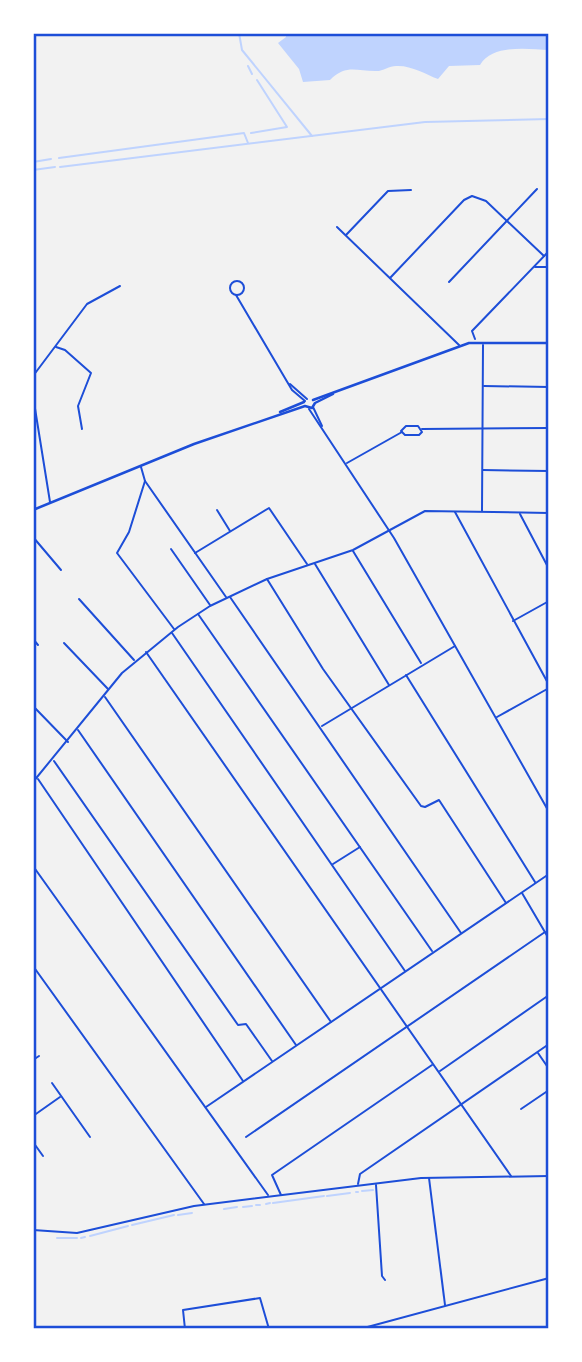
<svg xmlns="http://www.w3.org/2000/svg" width="582" height="1362" viewBox="0 0 582 1362" font-family="'Alegreya Sans',sans-serif">
<style>
.water{fill:#bfd3fe}
.lines{fill:none;stroke-linecap:round;stroke-linejoin:round}
.stream{stroke:#bfd3fe;stroke-width:2}
.minor{stroke:#1d4ed8;stroke-width:2}
.tertiary{stroke:#1d4ed8;stroke-width:2.5}
.neatline{fill:none;stroke:#1d4ed8;stroke-width:2.5}
</style>
<rect width="100%" height="100%" fill="#f2f2f2"/>
<path class="water" d="M286,33H549V50C527,49 493,44 480,65L449,66L438,79C425,74 411,65 396,66C389,66 382,72 375,71C356,71 346,64 330,80L303,82L299,69L278,43L286,37Z"/>
<g class="lines">
<g class="stream">
<path d="M239,33L242,50L312,136"/>
<path d="M248,66L252,74"/>
<path d="M251,133L287,127L257,80"/>
<path d="M59,158L244,133L248,143"/>
<path d="M33,162L51,159"/>
<path d="M60,167L425,122L549,119"/>
<path d="M33,170L55,167"/>
<path d="M362,1191L373,1190"/>
<path d="M356,1192H358"/>
<path d="M327,1196L350,1193"/>
<path d="M273,1203L324,1196"/>
<path d="M266,1204L270,1203"/>
<path d="M256,1205H260"/>
<path d="M243,1207L252,1206"/>
<path d="M224,1209L237,1207"/>
<path d="M178,1215L192,1213"/>
<path d="M132,1225L174,1215"/>
<path d="M90,1236L128,1226"/>
<path d="M57,1238H77"/>
<path d="M81,1238L85,1237"/>
</g>
<g class="minor">
<path d="M337,227L459,345"/>
<path d="M346,235L388,191L411,190"/>
<path d="M535,267H549"/>
<path d="M390,278L464,200L472,196L486,201L544,256"/>
<circle cx="237" cy="288" r="7"/>
<path d="M449,282L537,189"/>
<path d="M236,295L292,390L305,401"/>
<path d="M475,339L472,331L549,251"/>
<path d="M56,347L65,350L91,373L78,406L82,429"/>
<path d="M33,376L87,304L120,286"/>
<path d="M290,384L307,399"/>
<path d="M484,386L549,387"/>
<path d="M33,396L50,502"/>
<path d="M313,407L322,426"/>
<path d="M309,409L394,538L549,812"/>
<path d="M406,426H418L422,432L419,435H405L401,431Z"/>
<path d="M422,429L549,428"/>
<path d="M347,463L402,432"/>
<path d="M141,467L145,481L226,597"/>
<path d="M483,470L549,471"/>
<path d="M145,481L129,532L117,553L174,629"/>
<path d="M217,510L230,531"/>
<path d="M482,511L483,345"/>
<path d="M455,512L549,685"/>
<path d="M520,514L549,569"/>
<path d="M33,537L61,570"/>
<path d="M171,549L210,605"/>
<path d="M353,551L421,663"/>
<path d="M195,553L269,508L307,564"/>
<path d="M315,564L389,685"/>
<path d="M267,579L323,669L421,806L425,807L439,800L506,903"/>
<path d="M230,597L461,933"/>
<path d="M79,599L134,660"/>
<path d="M198,614L432,951"/>
<path d="M513,621L549,601"/>
<path d="M172,633L405,971"/>
<path d="M33,639L38,645"/>
<path d="M64,643L108,689"/>
<path d="M146,652L511,1176"/>
<path d="M406,675L535,882"/>
<path d="M105,697L331,1022"/>
<path d="M33,706L68,742"/>
<path d="M497,717L549,688"/>
<path d="M322,726L455,646"/>
<path d="M78,730L296,1045"/>
<path d="M54,761L238,1025L246,1024L272,1061"/>
<path d="M38,779L243,1081"/>
<path d="M33,782L122,673L178,627L210,606L267,579L353,550L425,511L549,513"/>
<path d="M333,864L360,847"/>
<path d="M33,866L268,1195"/>
<path d="M522,893L549,939"/>
<path d="M33,966L204,1204"/>
<path d="M538,1053L549,1069"/>
<path d="M33,1060L39,1056"/>
<path d="M440,1071L549,995"/>
<path d="M52,1083L90,1137"/>
<path d="M206,1107L549,874"/>
<path d="M521,1109L549,1090"/>
<path d="M33,1116L60,1097"/>
<path d="M246,1137L545,932"/>
<path d="M33,1142L43,1156"/>
<path d="M429,1178L445,1305"/>
<path d="M358,1184L360,1174L549,1044"/>
<path d="M376,1185L382,1276L385,1280"/>
<path d="M281,1195L272,1175L432,1065"/>
<path d="M33,1230L77,1233L194,1206L421,1178L549,1176"/>
<path d="M185,1329L183,1310L260,1298L269,1329"/>
<path d="M360,1329L549,1278"/>
</g>
<g class="tertiary">
<path d="M313,400L469,343H549"/>
<path d="M280,412L304,402"/>
<path d="M33,510L194,444L305,406L312,408L315,403L333,394"/>
</g>
</g>
<rect width="582" height="1362" fill="none" stroke="#ffffff" stroke-width="70"/>
<rect x="35" y="35" width="512" height="1292" class="neatline"/>
</svg>
